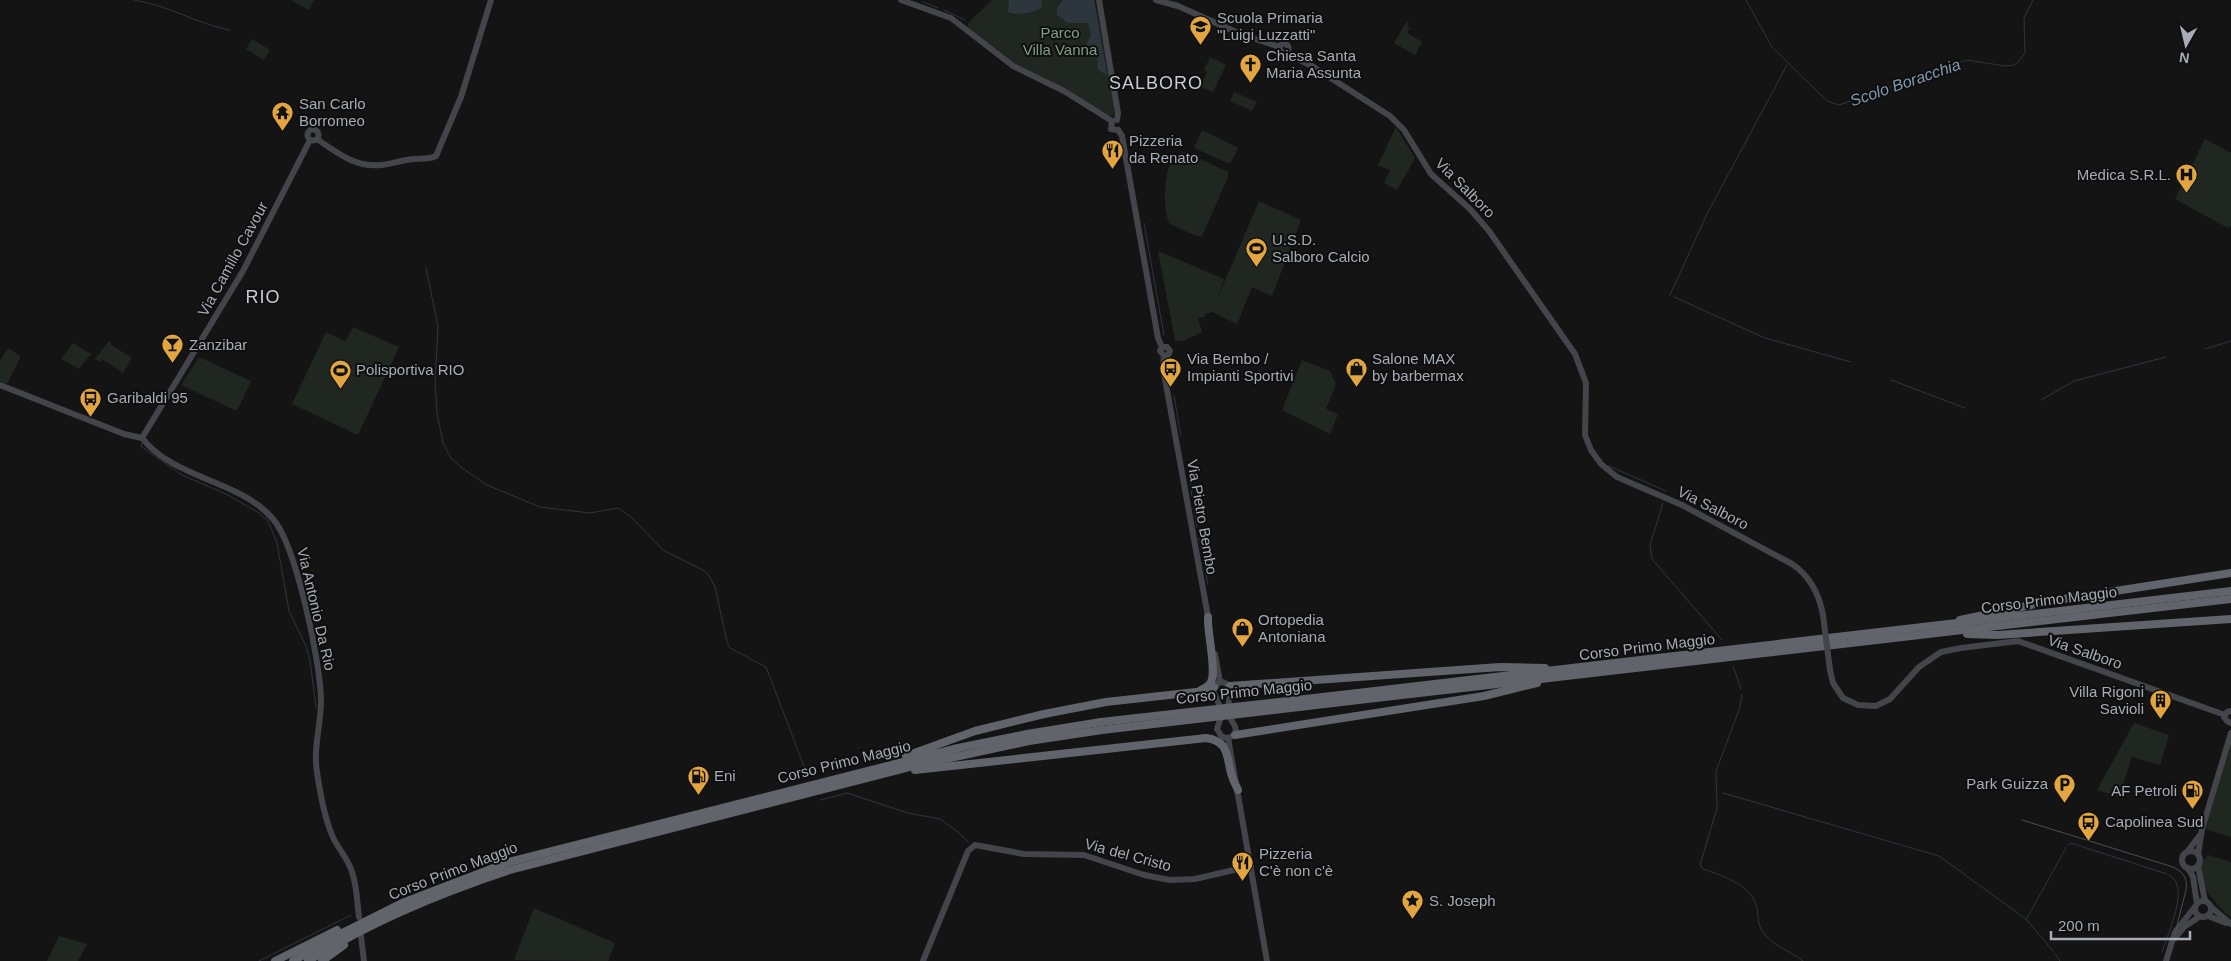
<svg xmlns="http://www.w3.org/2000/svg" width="2231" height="961" viewBox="0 0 2231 961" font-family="Helvetica,sans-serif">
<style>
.green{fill:#202721}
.water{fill:#2e363d}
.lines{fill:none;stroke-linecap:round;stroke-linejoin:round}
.stream{stroke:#2e363d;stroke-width:1}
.secondary{stroke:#43454a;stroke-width:6}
.highway{stroke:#61646a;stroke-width:8}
.tram{stroke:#4c4e53;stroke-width:1}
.secondary-bridge{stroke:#43454a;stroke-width:6}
.highway-bridge{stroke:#61646a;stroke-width:8}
.labels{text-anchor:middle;stroke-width:4;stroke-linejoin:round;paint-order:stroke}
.poi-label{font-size:15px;fill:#a6abb4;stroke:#0f0f10;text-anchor:start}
.park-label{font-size:15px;fill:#7f9e80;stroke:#0f0f10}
.street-label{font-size:15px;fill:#a6abb4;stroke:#0f0f10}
.water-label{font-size:16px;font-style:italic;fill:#8099ad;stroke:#0f0f10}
.quarter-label{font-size:18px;letter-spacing:1px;fill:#c7cad1;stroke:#0f0f10}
</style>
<rect width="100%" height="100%" fill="#141415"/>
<g class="green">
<path d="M291,0H314L309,10Z"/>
<path d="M992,0H1095L1115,110L1114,115L1110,116L1062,88L1020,68L967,28L969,22Z"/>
<path d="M1407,21L1409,22L1407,27L1410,28L1407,33L1422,42L1415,55L1394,43Z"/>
<path d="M252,39L270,50L264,60L246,49Z"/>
<path d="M1210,57L1226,65L1213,92L1200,87L1207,72L1204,70Z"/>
<path d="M1234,92L1257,102L1252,111L1230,101Z"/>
<path d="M1396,127L1415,158L1397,190L1384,183L1390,170L1378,165Z"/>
<path d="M1202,130L1238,148L1230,164L1194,148Z"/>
<path d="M2205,139L2231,153V226L2228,228L2175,199Z"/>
<path d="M1186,152L1228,172V177L1202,236H1196L1170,224C1162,212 1164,170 1173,158C1176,154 1181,153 1186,152Z"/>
<path d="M1259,201L1301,220L1272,296L1252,287L1237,324L1212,312L1205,314V317L1198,318L1202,332L1183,341H1175L1158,251L1224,279L1218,297Z"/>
<path d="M353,327L399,347L358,435L292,404L326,332L346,341Z"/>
<path d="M111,341V345L132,358L123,373L102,359L100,362L95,359L107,343Z"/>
<path d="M73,343L91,354L79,369L61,359Z"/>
<path d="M8,348L21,356L7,384L0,381V361Z"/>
<path d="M199,357L251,381L237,411L181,385Z"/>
<path d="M1302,360L1330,371L1336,384L1326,409L1338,414L1330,434L1282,410Z"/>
<path d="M2134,723L2169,735L2160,765L2132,757L2119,797L2097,790Z"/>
<path d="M2231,741V837L2205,829Z"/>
<path d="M2208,855L2231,862V918C2219,907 2191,880 2203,860C2205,858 2207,857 2208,855Z"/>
<path d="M534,908L615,943L608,961L514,960Z"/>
<path d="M59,936L87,944L78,961H47Z"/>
</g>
<g class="water">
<path d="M1009,0H1041L1042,7C1034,13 1018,16 1008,12Z"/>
<path d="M1063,0H1094L1107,75L1098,70L1096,45L1095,44L1087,55H1084L1082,52L1091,36L1088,23H1068L1057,15V8Z"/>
</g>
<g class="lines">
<g class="stream">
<path d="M134,0C168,5 197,24 230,30"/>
<path d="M1746,0L1772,47L1827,101L1839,105L1967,60L2005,66L2014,65L2019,61L2025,53L2024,18L2033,0"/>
<path d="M923,2L938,8"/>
<path d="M944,10L965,20"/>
<path d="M1144,223L1164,335"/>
<path d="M426,268L438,326L435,383L437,413L443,443L451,458L462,468L487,485L540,507L590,513L618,508L630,516L663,550L705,571L710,577L715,587L727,642L730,648L766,667L808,777"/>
<path d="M1670,295L1707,214L1787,65"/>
<path d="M1674,297L1765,338L1851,362"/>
<path d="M2205,349L2231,341"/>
<path d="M1169,366L1172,382"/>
<path d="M1891,380L1965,408"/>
<path d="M1174,396L1181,436"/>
<path d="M2041,400L2074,381L2166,357"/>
<path d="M142,443L141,446L180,474L228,495L259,513L268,521L277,543L289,611L306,646L310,661L316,707"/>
<path d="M1609,466L1666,491"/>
<path d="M1190,482L1192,497"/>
<path d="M1193,501L1197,528"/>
<path d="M1663,503L1650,545L1652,559L1722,640"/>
<path d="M1199,538L1208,584"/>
<path d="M1733,666L1741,689"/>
<path d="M1742,694L1740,707L1716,771L1717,808L1700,865L1703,869C1721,875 1750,884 1756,905C1759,913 1757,923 1762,931C1771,945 1790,951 1803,961"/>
<path d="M1723,793L1939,856L2026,919L2053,951"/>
<path d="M820,800L847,793L908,813L940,819L957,831L968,842"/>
<path d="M2068,845L2071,843L2167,874"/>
<path d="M2027,918L2066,848"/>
<path d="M2162,952C2168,932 2191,886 2169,875"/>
<path d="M2055,954L2060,961"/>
<path d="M259,961L351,915"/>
</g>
<g class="secondary">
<path d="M901,0L951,18L1013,66L1064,91L1112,121"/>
<path d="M1099,0L1118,113L1117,120"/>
<path d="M1156,0L1178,6L1243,35L1280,47"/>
<circle cx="1284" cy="48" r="4.5"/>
<path d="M1287,51L1291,56L1312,66L1390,116L1404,130L1431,174L1470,209L1489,231L1575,354L1586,383L1585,435L1591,450L1601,464L1617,477L1682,505L1792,564C1810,576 1819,593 1823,615"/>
<path d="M1112,121L1111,129L1118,130"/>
<circle cx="313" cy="135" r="5.5"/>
<path d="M1118,130L1122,136L1158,338L1162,347L1160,351L1164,356L1163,368L1209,622"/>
<path d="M317,139C337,153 356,168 382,165C392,164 402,160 413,159C421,158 428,160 436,156L461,97L491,0"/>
<path d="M1162,347H1167L1170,351L1168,355L1164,356"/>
<path d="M0,385L124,434L142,438"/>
<path d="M142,438C175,480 239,479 273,519C296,545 321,664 321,701C321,725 313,748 317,772C320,793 324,816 332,835C337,848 348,858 352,872C357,886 357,902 359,917"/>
<path d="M142,438L243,271L310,140"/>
<path d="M1215,654L1220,682"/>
<path d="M1830,670L1833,683L1843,698L1858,705L1876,706L1890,699L1919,667L1941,652L1961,648L2018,641L2225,715"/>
<path d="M1223,682L1230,686C1233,696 1225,704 1229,715C1231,723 1238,725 1235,735L1228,738L1222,737L1217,729L1221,717L1219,704L1213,691L1218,683Z"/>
<path d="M2231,711L2227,712L2224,717L2227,721L2231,723"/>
<path d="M1228,738L1267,961"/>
<circle cx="2191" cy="860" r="9"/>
<path d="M2187,852L2200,835"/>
<path d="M2198,855L2202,829L2231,733"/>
<path d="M2198,866L2205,901"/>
<path d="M2188,868L2193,877L2197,904"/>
<circle cx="2203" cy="909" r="8"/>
<path d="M2211,907L2231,924"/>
<path d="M2208,916L2226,923"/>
<path d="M361,936L364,961"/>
<path d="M2175,938L2184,927L2199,917"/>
<path d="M923,961L968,851L975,845L1024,854L1084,855L1144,875L1170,880L1195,879L1251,866"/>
<path d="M2166,961L2175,932L2194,908"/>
</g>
<g class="highway">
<path d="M1960,620L2045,602L2231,573"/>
<path d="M1967,634L1997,635L2231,619"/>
<path d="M1230,686L1500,667L1545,668"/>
<path d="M1201,690C1205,688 1209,686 1211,682C1217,670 1207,633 1208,617"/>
<path d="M1349,694L2231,591"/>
<path d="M1350,701L2231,599"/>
<path d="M1235,735L1484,696L1537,683"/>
<path d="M906,756L975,731L1044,714L1106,702L1205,691L1214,687"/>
<path d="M915,770L1206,738C1230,741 1226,758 1232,776C1233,781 1236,785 1238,790"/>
<path d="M275,961L337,930"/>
<path d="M293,961L346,931L402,903L509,862L958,748L1027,734L1101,722"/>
<path d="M308,961C370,922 440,893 510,870L918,765L1029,741L1102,730"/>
<path d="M322,961L344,945"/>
</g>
<path class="tram" d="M2022,820L2170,866C2182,870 2188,877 2186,890L2168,961"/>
<path class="secondary-bridge" d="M1823,615L1830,670"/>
<g class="highway-bridge">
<path d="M1101,722L1349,694"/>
<path d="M1102,730L1350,701"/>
</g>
</g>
<defs>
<symbol id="school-pin" viewBox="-11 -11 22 30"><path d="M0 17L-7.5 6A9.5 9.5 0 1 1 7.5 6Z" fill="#e2a53f" stroke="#0f0f10"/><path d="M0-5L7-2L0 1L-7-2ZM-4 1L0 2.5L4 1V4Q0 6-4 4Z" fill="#111"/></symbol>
<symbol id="church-pin" viewBox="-11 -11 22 30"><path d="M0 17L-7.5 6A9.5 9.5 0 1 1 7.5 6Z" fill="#e2a53f" stroke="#0f0f10"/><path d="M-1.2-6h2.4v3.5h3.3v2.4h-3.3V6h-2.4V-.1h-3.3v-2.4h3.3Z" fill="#111"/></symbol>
<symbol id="temple-pin" viewBox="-11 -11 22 30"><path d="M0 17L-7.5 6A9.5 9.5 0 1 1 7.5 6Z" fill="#e2a53f" stroke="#0f0f10"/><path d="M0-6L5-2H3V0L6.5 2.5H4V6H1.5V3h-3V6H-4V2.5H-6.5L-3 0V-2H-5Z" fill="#111"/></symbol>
<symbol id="restaurant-pin" viewBox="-11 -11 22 30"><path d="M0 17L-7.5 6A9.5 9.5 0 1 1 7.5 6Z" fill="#e2a53f" stroke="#0f0f10"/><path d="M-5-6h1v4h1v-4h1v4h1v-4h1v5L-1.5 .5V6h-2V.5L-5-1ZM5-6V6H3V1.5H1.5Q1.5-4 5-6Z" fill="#111"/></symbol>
<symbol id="hospital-pin" viewBox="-11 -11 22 30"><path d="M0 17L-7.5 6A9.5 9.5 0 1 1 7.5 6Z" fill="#e2a53f" stroke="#0f0f10"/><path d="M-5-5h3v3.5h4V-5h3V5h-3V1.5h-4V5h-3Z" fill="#111"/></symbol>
<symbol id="stadium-pin" viewBox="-11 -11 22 30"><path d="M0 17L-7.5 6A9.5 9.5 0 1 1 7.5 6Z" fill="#e2a53f" stroke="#0f0f10"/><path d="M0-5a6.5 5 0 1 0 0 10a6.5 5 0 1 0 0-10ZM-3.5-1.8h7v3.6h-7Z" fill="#111"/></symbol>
<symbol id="bar-pin" viewBox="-11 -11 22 30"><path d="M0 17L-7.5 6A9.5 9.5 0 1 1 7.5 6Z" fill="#e2a53f" stroke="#0f0f10"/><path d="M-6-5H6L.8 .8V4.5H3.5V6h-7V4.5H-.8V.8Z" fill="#111"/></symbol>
<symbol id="bus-pin" viewBox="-11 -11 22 30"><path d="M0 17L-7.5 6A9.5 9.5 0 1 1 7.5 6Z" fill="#e2a53f" stroke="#0f0f10"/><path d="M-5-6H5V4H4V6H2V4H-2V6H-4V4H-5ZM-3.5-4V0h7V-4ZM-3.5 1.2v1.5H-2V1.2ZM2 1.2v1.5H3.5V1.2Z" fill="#111"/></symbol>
<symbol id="shop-pin" viewBox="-11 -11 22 30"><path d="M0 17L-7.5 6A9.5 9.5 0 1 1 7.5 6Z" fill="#e2a53f" stroke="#0f0f10"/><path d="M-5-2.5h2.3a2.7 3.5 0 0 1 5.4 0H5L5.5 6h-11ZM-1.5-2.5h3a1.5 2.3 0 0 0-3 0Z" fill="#111"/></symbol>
<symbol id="building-pin" viewBox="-11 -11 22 30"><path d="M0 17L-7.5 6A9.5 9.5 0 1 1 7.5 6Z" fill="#e2a53f" stroke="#0f0f10"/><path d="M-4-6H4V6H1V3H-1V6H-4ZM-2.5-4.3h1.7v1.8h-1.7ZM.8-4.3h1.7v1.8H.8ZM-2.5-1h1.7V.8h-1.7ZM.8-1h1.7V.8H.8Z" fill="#111"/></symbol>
<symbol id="fuel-pin" viewBox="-11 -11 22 30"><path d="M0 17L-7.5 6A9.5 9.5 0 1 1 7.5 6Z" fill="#e2a53f" stroke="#0f0f10"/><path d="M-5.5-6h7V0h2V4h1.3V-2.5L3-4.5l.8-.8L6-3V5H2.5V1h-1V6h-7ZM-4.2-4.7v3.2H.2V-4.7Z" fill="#111"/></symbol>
<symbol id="parking-pin" viewBox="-11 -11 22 30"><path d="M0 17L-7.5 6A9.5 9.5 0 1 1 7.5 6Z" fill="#e2a53f" stroke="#0f0f10"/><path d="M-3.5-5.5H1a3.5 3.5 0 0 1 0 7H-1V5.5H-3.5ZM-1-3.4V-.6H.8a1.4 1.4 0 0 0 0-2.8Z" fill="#111"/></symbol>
<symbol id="sight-pin" viewBox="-11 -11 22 30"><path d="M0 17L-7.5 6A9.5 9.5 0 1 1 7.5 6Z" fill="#e2a53f" stroke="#0f0f10"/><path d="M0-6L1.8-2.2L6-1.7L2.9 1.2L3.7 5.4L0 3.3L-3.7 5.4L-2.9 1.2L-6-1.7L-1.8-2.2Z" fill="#111"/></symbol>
</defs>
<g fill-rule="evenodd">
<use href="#school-pin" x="1188" y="14" width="25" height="34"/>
<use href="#church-pin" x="1238" y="52" width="25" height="34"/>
<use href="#temple-pin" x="270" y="100" width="25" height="34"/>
<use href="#restaurant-pin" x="1100" y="138" width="25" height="34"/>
<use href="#hospital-pin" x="2174" y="162" width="25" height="34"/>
<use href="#stadium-pin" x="1244" y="236" width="25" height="34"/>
<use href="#bar-pin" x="160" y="332" width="25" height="34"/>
<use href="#bus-pin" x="1158" y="356" width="25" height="34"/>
<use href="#shop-pin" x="1344" y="356" width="25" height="34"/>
<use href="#stadium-pin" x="328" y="358" width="25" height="34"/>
<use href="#bus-pin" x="78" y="386" width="25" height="34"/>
<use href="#shop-pin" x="1230" y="616" width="25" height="34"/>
<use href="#building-pin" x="2148" y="688" width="25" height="34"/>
<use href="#fuel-pin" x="686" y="764" width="25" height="34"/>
<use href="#parking-pin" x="2052" y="772" width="25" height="34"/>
<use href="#fuel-pin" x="2180" y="778" width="25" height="34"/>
<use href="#bus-pin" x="2076" y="810" width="25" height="34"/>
<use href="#restaurant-pin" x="1230" y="850" width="25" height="34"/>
<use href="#sight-pin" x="1400" y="888" width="25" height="34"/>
</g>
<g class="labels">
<g class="poi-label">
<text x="1217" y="23">Scuola Primaria<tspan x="1217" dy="17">"Luigi Luzzatti"</tspan></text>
<text x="1266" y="61">Chiesa Santa<tspan x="1266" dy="17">Maria Assunta</tspan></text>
<text x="299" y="109">San Carlo<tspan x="299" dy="17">Borromeo</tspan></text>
<text x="1129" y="146">Pizzeria<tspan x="1129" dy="17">da Renato</tspan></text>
<text x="2171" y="180" text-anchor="end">Medica S.R.L.</text>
<text x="1272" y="245">U.S.D.<tspan x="1272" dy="17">Salboro Calcio</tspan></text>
<text x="189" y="350">Zanzibar</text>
<text x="1187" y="364">Via Bembo /<tspan x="1187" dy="17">Impianti Sportivi</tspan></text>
<text x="1372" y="364">Salone MAX<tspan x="1372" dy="17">by barbermax</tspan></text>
<text x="356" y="375">Polisportiva RIO</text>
<text x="107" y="403">Garibaldi 95</text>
<text x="1258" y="625">Ortopedia<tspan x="1258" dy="17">Antoniana</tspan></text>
<text x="2144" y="697" text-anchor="end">Villa Rigoni<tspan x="2144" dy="17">Savioli</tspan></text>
<text x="714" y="781">Eni</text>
<text x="2048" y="789" text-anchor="end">Park Guizza</text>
<text x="2177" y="796" text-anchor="end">AF Petroli</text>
<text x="2105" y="827">Capolinea Sud</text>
<text x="1259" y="859">Pizzeria<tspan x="1259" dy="17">C'è non c'è</tspan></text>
<text x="1429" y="906">S. Joseph</text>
</g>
<g class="park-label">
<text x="1060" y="38">Parco<tspan x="1060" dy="17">Villa Vanna</tspan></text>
</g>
<g class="street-label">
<text transform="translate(1465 188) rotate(45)" y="5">Via Salboro</text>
<text transform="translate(233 259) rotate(-61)" y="5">Via Camillo Cavour</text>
<text transform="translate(1713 508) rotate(27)" y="5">Via Salboro</text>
<text transform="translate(1202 517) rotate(80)" y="5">Via Pietro Bembo</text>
<text transform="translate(2049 600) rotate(-7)" y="5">Corso Primo Maggio</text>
<text transform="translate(316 609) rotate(77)" y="5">Via Antonio Da Rio</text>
<text transform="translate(1647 647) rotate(-7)" y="5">Corso Primo Maggio</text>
<text transform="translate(2085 652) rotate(19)" y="5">Via Salboro</text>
<text transform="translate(1244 692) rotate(-6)" y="5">Corso Primo Maggio</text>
<text transform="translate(844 762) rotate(-14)" y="5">Corso Primo Maggio</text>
<text transform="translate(1128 855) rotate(15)" y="5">Via del Cristo</text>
<text transform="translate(453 871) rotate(-21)" y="5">Corso Primo Maggio</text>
</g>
<g class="water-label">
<text transform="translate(1905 82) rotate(-19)" y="6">Scolo Boracchia</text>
</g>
<g class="quarter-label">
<text x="1156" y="89">SALBORO</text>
<text x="263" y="303">RIO</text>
</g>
</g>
<g transform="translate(2186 45) rotate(188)" stroke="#0f0f10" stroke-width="4" paint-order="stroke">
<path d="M0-4L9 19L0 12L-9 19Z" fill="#a6abb4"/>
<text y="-8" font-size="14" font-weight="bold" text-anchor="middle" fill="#a6abb4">N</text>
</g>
<path d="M2051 931v8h139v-8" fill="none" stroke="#a6abb4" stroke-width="2.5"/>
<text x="2058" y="931" font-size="15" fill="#a6abb4" stroke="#0f0f10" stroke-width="4" paint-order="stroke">200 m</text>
</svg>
